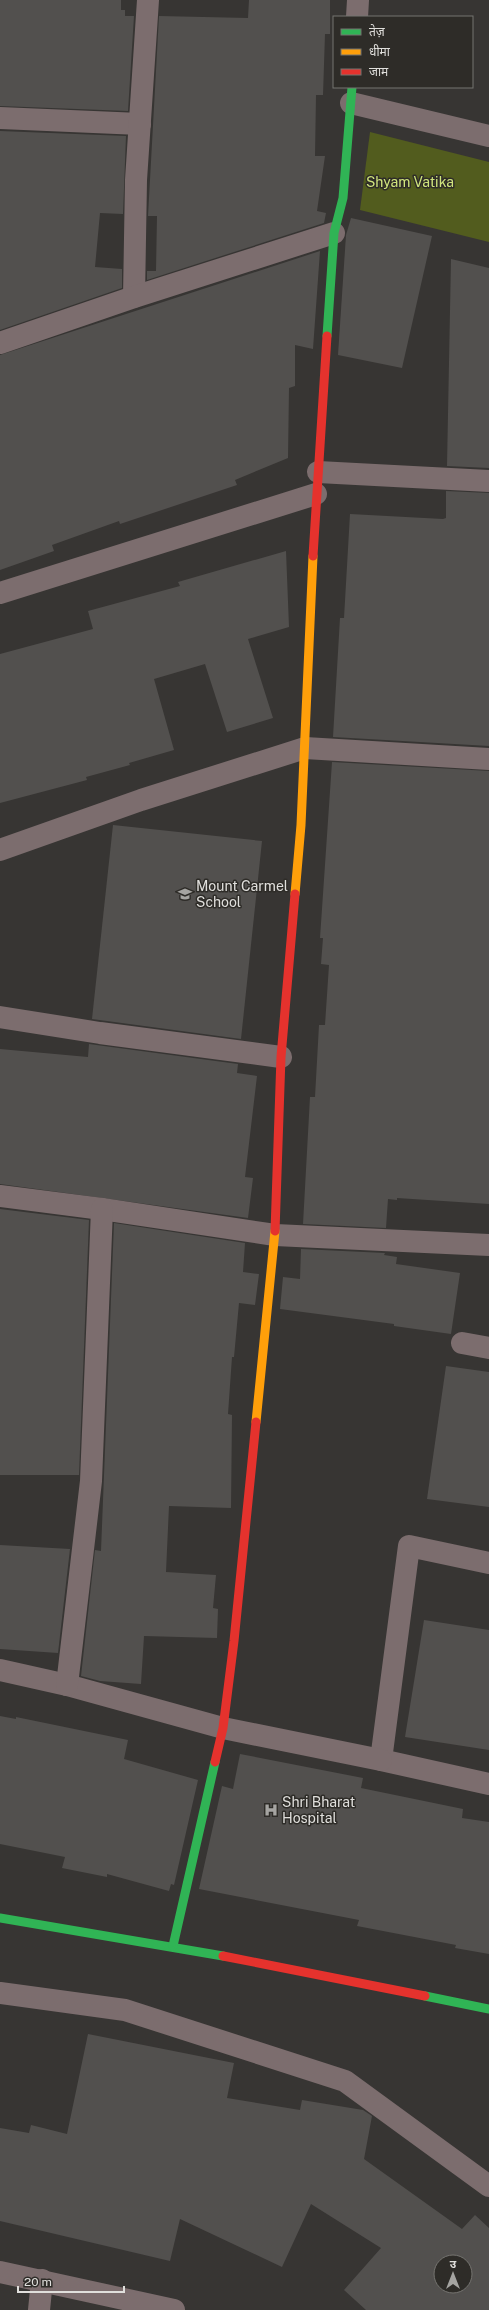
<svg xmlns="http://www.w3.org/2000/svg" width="489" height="2310" viewBox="0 0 489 2310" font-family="'Public Sans','Noto Sans Devanagari',sans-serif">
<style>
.green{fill:#525c1e}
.building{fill:#52504e;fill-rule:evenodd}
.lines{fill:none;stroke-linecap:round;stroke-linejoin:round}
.street{stroke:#7c6d6e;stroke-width:22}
.fast{stroke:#30b455;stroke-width:9}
.slow{stroke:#ff9f0a;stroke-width:9}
.jam{stroke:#e5322d;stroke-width:9}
.labels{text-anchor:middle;stroke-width:3;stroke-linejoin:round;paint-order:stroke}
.park-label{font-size:14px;fill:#d0e57d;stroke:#2e2c28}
.poi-label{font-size:14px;fill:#e0dfdc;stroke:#2e2c28;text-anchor:start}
</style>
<rect width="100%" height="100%" fill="#373533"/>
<path class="green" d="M370,132L489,162V242L360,210Z"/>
<g class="building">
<path d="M0,0H121V10H125V16H134L128,111L0,106Z"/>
<path d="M249,0H330V34H325L323,95H316L315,156H325L317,211L326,213L324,223L147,280V271H156L157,216H148L159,16L248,18Z"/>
<path d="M0,131L126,136L123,214L100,213L95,267L122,269V288L0,330Z"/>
<path d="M351,218L432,236L402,368L338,355L346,235Z"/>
<path d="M320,251L313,349L295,345V386L289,388L288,458L235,480L237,485L120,524L119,521L52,545L54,551L0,570V355Z"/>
<path d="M451,259L489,268V468L447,466Z"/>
<path d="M446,491L489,493V746L333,737L340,618H344L350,514L443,519L446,518Z"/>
<path d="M286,551L289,627L248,639L273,718L227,732L205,664L154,679L174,750L129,763L130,765L86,777L87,780L0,803V654L93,629L88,611L180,586L178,582Z"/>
<path d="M332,762L489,771V1204L397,1198V1200L388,1199L386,1228L303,1224L310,1097H315L319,1025H325L329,965L321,964L323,938H320Z"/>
<path d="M113,825L262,841L241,1039L92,1019Z"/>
<path d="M89,1044L238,1064L237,1073L257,1076L245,1177L253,1178L248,1218L0,1184V1049L88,1057Z"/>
<path d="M0,1209L89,1220L79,1475H0Z"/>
<path d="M114,1223L245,1243L243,1272L259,1274L255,1305L239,1303L234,1357H232L228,1414L232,1415L231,1508L169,1506L166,1572L216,1575L213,1608L218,1609L217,1638L144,1636L141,1684L100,1681L81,1676L95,1550L101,1551Z"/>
<path d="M301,1249L385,1253L384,1255L397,1257L396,1264L460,1273L451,1334L394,1326V1324L280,1309L283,1277L300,1279Z"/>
<path d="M446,1366L489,1372V1507L427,1499Z"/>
<path d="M0,1545L70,1549L58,1653L0,1649Z"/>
<path d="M424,1620L489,1630V1750L405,1737Z"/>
<path d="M0,1716L16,1719V1717L128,1740L124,1759L198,1780L174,1885L171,1884L169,1891L107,1874V1877L62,1868L65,1857L0,1844Z"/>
<path d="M240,1754L363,1778L361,1788L463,1809L462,1818L489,1822V1954L455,1948L456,1945L357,1926L359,1920L199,1889L222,1786L233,1789Z"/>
<path d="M88,2034L234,2063L227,2098L300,2110L302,2100L363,2110L372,2116L364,2159L462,2229L475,2215L489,2228V2310H366L344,2290L381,2248L311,2204L282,2267L180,2219L170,2261L0,2221V2128L29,2133L31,2125L67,2134ZM441,2262H465V2286H441Z"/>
</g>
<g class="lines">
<g class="street">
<path d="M357,17L358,0"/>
<path d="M351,103L489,136"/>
<path d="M0,118L140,124"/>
<path d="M134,297L136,180L148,0"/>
<path d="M0,343L134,297L334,233"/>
<path d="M318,472L489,481"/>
<path d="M0,593L316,494"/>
<path d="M0,850L141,800L305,748L489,759"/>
<path d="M0,1017L100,1033L281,1057"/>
<path d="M0,1196L102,1209L275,1235L489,1245"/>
<path d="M462,1343L489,1348"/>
<path d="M489,1563L409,1546L381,1760L489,1784"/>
<path d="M0,1670L67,1685L223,1728L381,1760"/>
<path d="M67,1685L91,1481L102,1209"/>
<path d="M0,1993L125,2010L345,2081L489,2186"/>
<path d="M0,2272L174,2310"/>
<path d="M39,2310L42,2280"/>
</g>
<g class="fast">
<path d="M327,336L334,233L343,198L352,87"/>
<path d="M0,1918L223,1956"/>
<path d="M173,1946L215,1762"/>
<path d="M425,1996L489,2009"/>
</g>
<g class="slow">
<path d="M295,894L301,825L313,556"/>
<path d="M256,1422L275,1231"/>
</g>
<g class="jam">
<path d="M313,556L327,336"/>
<path d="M275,1231L281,1057L295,894"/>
<path d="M215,1762L223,1728L234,1641L256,1422"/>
<path d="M223,1956L425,1996"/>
</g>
</g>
<defs>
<symbol id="school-bare" viewBox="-9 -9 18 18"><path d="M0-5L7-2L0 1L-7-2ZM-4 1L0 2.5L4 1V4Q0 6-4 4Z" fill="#a5a4a1" stroke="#2e2c28" stroke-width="2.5" paint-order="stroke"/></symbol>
<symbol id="hospital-bare" viewBox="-9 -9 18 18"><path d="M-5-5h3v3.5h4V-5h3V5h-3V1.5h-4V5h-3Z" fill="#a5a4a1" stroke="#2e2c28" stroke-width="2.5" paint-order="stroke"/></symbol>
</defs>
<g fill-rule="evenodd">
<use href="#school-bare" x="175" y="884" width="20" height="20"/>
<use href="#hospital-bare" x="261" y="1800" width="20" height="20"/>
</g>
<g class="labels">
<g class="park-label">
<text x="410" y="187">Shyam Vatika</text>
</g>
<g class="poi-label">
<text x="196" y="891">Mount Carmel<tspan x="196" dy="16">School</tspan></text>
<text x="282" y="1807">Shri Bharat<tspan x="282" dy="16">Hospital</tspan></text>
</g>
</g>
<rect x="333" y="16" width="140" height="72" fill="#2e2c28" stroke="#757470"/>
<rect x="341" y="29" width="20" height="6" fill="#30b455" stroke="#757470"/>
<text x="369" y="36" font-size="12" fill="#e0dfdc">तेज़</text>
<rect x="341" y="49" width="20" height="6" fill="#ff9f0a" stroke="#757470"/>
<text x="369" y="56" font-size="12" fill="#e0dfdc">धीमा</text>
<rect x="341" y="69" width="20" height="6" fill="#e5322d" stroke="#757470"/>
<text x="369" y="76" font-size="12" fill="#e0dfdc">जाम</text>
<g transform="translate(453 2274)"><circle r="19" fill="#2e2c28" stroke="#757470"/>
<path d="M0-3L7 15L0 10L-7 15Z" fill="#a5a4a1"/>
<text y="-6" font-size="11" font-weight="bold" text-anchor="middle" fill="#e0dfdc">उ</text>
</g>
<path d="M18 2286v6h106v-6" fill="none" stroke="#e0dfdc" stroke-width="2"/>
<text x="24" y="2286" font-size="12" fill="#e0dfdc" stroke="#2e2c28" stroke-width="3" paint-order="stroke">20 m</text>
</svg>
